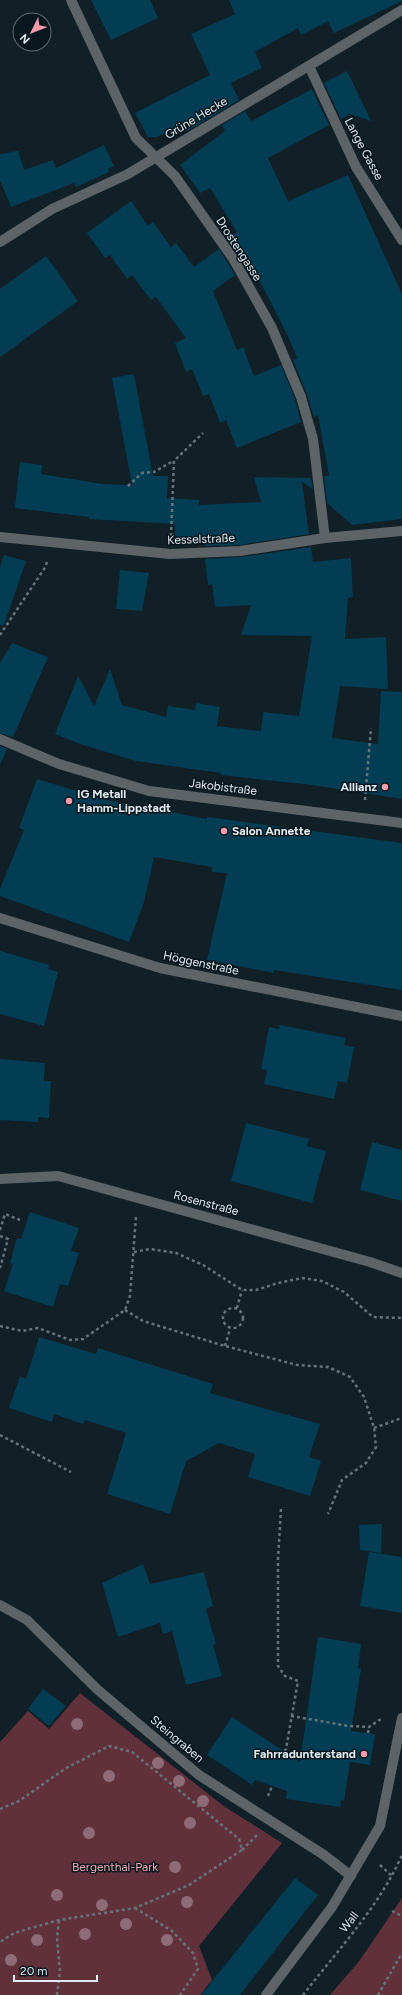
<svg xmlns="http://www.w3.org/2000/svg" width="402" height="1995" viewBox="0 0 402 1995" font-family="Figtree,sans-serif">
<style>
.green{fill:#61313b}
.building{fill:#033d54}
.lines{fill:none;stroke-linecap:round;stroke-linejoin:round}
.path{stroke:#68747b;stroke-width:2.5;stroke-dasharray:3 3;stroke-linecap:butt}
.street{stroke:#5d6468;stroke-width:10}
.tree{fill:#8d6c77}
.poi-dot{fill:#f39aab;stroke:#08161d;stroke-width:1.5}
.labels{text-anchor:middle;stroke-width:3;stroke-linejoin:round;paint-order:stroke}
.street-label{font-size:12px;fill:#e3ecf1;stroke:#08161d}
.poi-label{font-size:12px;font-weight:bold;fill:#e3ecf1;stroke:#08161d;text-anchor:end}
.park-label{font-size:12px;fill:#f2abb8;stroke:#08161d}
</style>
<rect width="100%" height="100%" fill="#111f27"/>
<g class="green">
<path d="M80,1693L225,1807L282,1843L199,1946L212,1980L200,1995H0V1742L28,1711L49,1729Z"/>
<path d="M402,1898V1995H330L360,1960Z"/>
</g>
<g class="building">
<path d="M91,0H150L158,18L111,40Z"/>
<path d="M229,0H402V1L334,33L328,21L301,35L298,28L255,52L262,68L231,83L239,100L186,132L189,120L157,137H148L135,113L210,75L191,34L235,14Z"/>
<path d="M347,71L371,121L350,114L341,119L324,83Z"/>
<path d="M312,89L329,125L268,158L288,201L348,175L402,294V519L352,525L327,503L324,476H329L318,415L314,417L307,394L293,360L297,358L287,334L251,264L246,268L229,242L232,240L229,237L237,232L210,188L200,193L180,165L225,131L222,125L245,111L251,121Z"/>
<path d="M104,145L114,166L108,169L109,172L76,187L74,183L11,207L0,180V154L18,151L24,170L53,160L56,168Z"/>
<path d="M131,201L148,226L153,222L171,247L176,243L194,267L219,249L235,275L213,291L237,350L243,347L254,376L281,365L295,399L301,422L237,448L226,420L220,423L209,394L203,396L192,369L186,372L175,343L186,338L156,297L151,300L132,275L127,279L110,255L105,258L87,233Z"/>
<path d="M46,256L78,301L0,357V289Z"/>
<path d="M134,374L153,476H168L167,498L199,500V505L261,502L254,477L311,478L313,490L302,481L309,534L239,545L204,546L203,539L175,538V524L89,519V517L15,508L20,462L42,465L41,474L102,484L132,485L112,378Z"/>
<path d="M311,547L313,562L351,558L353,597L348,598L345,639L386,637L388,689L340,686L332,738L378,744L381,691L402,692V799L312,785L221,775V773L136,761L80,744L55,734L78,676L94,706L110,669L122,705L166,717L168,706L195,710L196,703L220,707L217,726L261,731L263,712L299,716L312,636L241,635L251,605L215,607L212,584L208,585L205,559L241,557Z"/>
<path d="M4,555L26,561L4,625H0V567Z"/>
<path d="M120,570L149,573L142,611L116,609Z"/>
<path d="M12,643L48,657L13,737L0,733V663Z"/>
<path d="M0,746L7,749L0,765Z"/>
<path d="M37,779L107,800L207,819V817L402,843V990L274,970V973L207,960L227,873L212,872V867L154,857L144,902L129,942L0,896V889L24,830L19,828Z"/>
<path d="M0,951L49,965L48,969L58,972L44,1026L0,1014Z"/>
<path d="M280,1025L346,1038L344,1045L354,1047L347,1083L338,1081L334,1099L264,1084L267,1070L261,1069L269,1027L279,1029Z"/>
<path d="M0,1059L45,1063L44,1081H51L49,1118L38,1117V1122L0,1120Z"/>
<path d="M246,1123L309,1139L307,1146L326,1151L312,1203L231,1181Z"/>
<path d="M372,1142L402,1150V1201L360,1190Z"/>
<path d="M30,1212L79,1228L71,1251L79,1253L68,1286L60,1284L53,1307L4,1291L13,1264L10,1263L17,1238L21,1239Z"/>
<path d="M39,1337L96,1354L98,1348L213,1384L210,1393L320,1424L309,1457L321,1461L310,1496L248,1477L255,1454L219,1443L186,1461L170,1514L107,1494L126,1433L85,1420L83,1424L54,1414L52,1422L9,1408L20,1376L26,1379Z"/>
<path d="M382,1524L381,1553L360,1550L359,1525Z"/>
<path d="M369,1552L402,1557V1613L360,1606Z"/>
<path d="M143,1564L150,1584L204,1572L213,1606L206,1609L216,1644L213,1645L222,1676L186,1685L172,1631L163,1634L160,1623L118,1637L102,1583Z"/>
<path d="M318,1637L361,1644L358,1668L361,1669L351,1731L375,1734L370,1765L350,1762L344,1801L341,1800L340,1807L286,1799L287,1791L255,1780L252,1785L207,1755L232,1717L300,1762Z"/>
<path d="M43,1689L66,1706L49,1726L28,1709Z"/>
<path d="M295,1878L318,1895L240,1995H201Z"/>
</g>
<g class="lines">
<g class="path">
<path d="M128,486L142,473L154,472L173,461"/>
<path d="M171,536L174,461L203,433"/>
<path d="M0,635L46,566L47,561"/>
<path d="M365,800L371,728"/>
<path d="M0,1230L5,1214L20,1220"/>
<path d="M0,1236L8,1239L0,1268"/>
<path d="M134,1252L150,1249L176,1253L203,1265L242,1290H256L278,1283L302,1278L322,1281L344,1292L373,1317L402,1318"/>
<circle cx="233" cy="1318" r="10"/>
<path d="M237,1308L242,1290"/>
<path d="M125,1310L143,1321L225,1346L297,1365L328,1367L350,1377L364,1397L374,1428L376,1447L366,1463L342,1480L328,1514"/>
<path d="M0,1326L22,1331L38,1328L70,1340L83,1339L125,1310L130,1296L136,1217"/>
<path d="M225,1346L230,1329"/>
<path d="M374,1428L402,1418"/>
<path d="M0,1435L71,1472"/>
<path d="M281,1509L278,1559V1666L285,1676L298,1681L286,1749L282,1756"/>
<path d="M291,1716L349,1726L369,1727L381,1719"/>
<path d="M368,1733L369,1727"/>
<path d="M268,1796L272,1786"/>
<path d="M0,1809L19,1801L66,1768L109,1746L132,1752L239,1839L242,1850L189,1885L135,1908L59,1920L14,1933L0,1942"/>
<path d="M242,1850L257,1835"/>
<path d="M380,1865L392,1876"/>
<path d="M135,1908L172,1931L193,1953L198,1969L180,1995"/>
<path d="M392,1911L402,1916"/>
<path d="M57,1995L60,1972L57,1938L59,1920"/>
<path d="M303,1995C337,1951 379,1907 402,1855"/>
<path d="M378,1995L402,1953"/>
</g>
<g class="street">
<path d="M71,0L136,138L175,176L234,260L272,328L301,397L313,439L325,538"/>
<path d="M309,66L356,167L402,240"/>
<path d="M0,242L52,209L128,174L402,10"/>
<path d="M0,537L170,554L240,551L325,538L402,531"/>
<path d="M0,739L59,764L149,791L402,823"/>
<path d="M0,918L160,968L402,1016"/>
<path d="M0,1179L58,1176L370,1262L402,1273"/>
<path d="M0,1605L27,1620L98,1690L199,1775L324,1855L351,1876"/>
<path d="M266,1995L332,1907L380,1826L402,1718"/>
</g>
</g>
<g class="tree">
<circle cx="77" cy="1724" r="6"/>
<circle cx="158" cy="1763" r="6"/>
<circle cx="109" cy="1776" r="6"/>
<circle cx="179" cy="1781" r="6"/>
<circle cx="203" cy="1801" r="6"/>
<circle cx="190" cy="1823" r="6"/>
<circle cx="89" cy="1833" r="6"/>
<circle cx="175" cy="1867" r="6"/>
<circle cx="57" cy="1895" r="6"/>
<circle cx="187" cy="1902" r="6"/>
<circle cx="102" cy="1905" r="6"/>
<circle cx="126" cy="1924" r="6"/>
<circle cx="85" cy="1934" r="6"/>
<circle cx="37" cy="1940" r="6"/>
<circle cx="167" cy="1940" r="6"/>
<circle cx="11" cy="1960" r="6"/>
</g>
<g class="poi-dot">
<circle cx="385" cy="787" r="4"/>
<circle cx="69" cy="801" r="4"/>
<circle cx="224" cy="831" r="4"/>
<circle cx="364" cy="1754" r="4"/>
</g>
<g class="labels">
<g class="street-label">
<text transform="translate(196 118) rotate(-31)" y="4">Grüne Hecke</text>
<text transform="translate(364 149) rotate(62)" y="4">Lange Gasse</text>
<text transform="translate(239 249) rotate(57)" y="4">Drostengasse</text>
<text transform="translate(201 539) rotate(-2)" y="4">Kesselstraße</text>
<text transform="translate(223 787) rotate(7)" y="4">Jakobistraße</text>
<text transform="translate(201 963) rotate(12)" y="4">Höggenstraße</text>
<text transform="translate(206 1203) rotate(15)" y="4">Rosenstraße</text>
<text transform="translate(177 1739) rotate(40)" y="4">Steingraben</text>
<text transform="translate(349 1922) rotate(-52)" y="4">Wall</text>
</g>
<g class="poi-label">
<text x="377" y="791">Allianz</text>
<text x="77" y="798" text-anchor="start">IG Metall<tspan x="77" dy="14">Hamm-Lippstadt</tspan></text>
<text x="232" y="835" text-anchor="start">Salon Annette</text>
<text x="356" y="1758">Fahrradunterstand</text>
</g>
<g class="park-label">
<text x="115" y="1871">Bergenthal-Park</text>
</g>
</g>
<g transform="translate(32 32) rotate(227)"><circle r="19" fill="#08161d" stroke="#606c72"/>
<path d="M0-3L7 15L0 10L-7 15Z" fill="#f39aab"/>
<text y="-6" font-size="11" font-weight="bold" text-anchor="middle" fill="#e3ecf1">N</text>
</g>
<path d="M14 1975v6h83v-6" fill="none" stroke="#e3ecf1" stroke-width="2"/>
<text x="20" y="1975" font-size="12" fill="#e3ecf1" stroke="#08161d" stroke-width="3" paint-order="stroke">20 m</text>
</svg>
